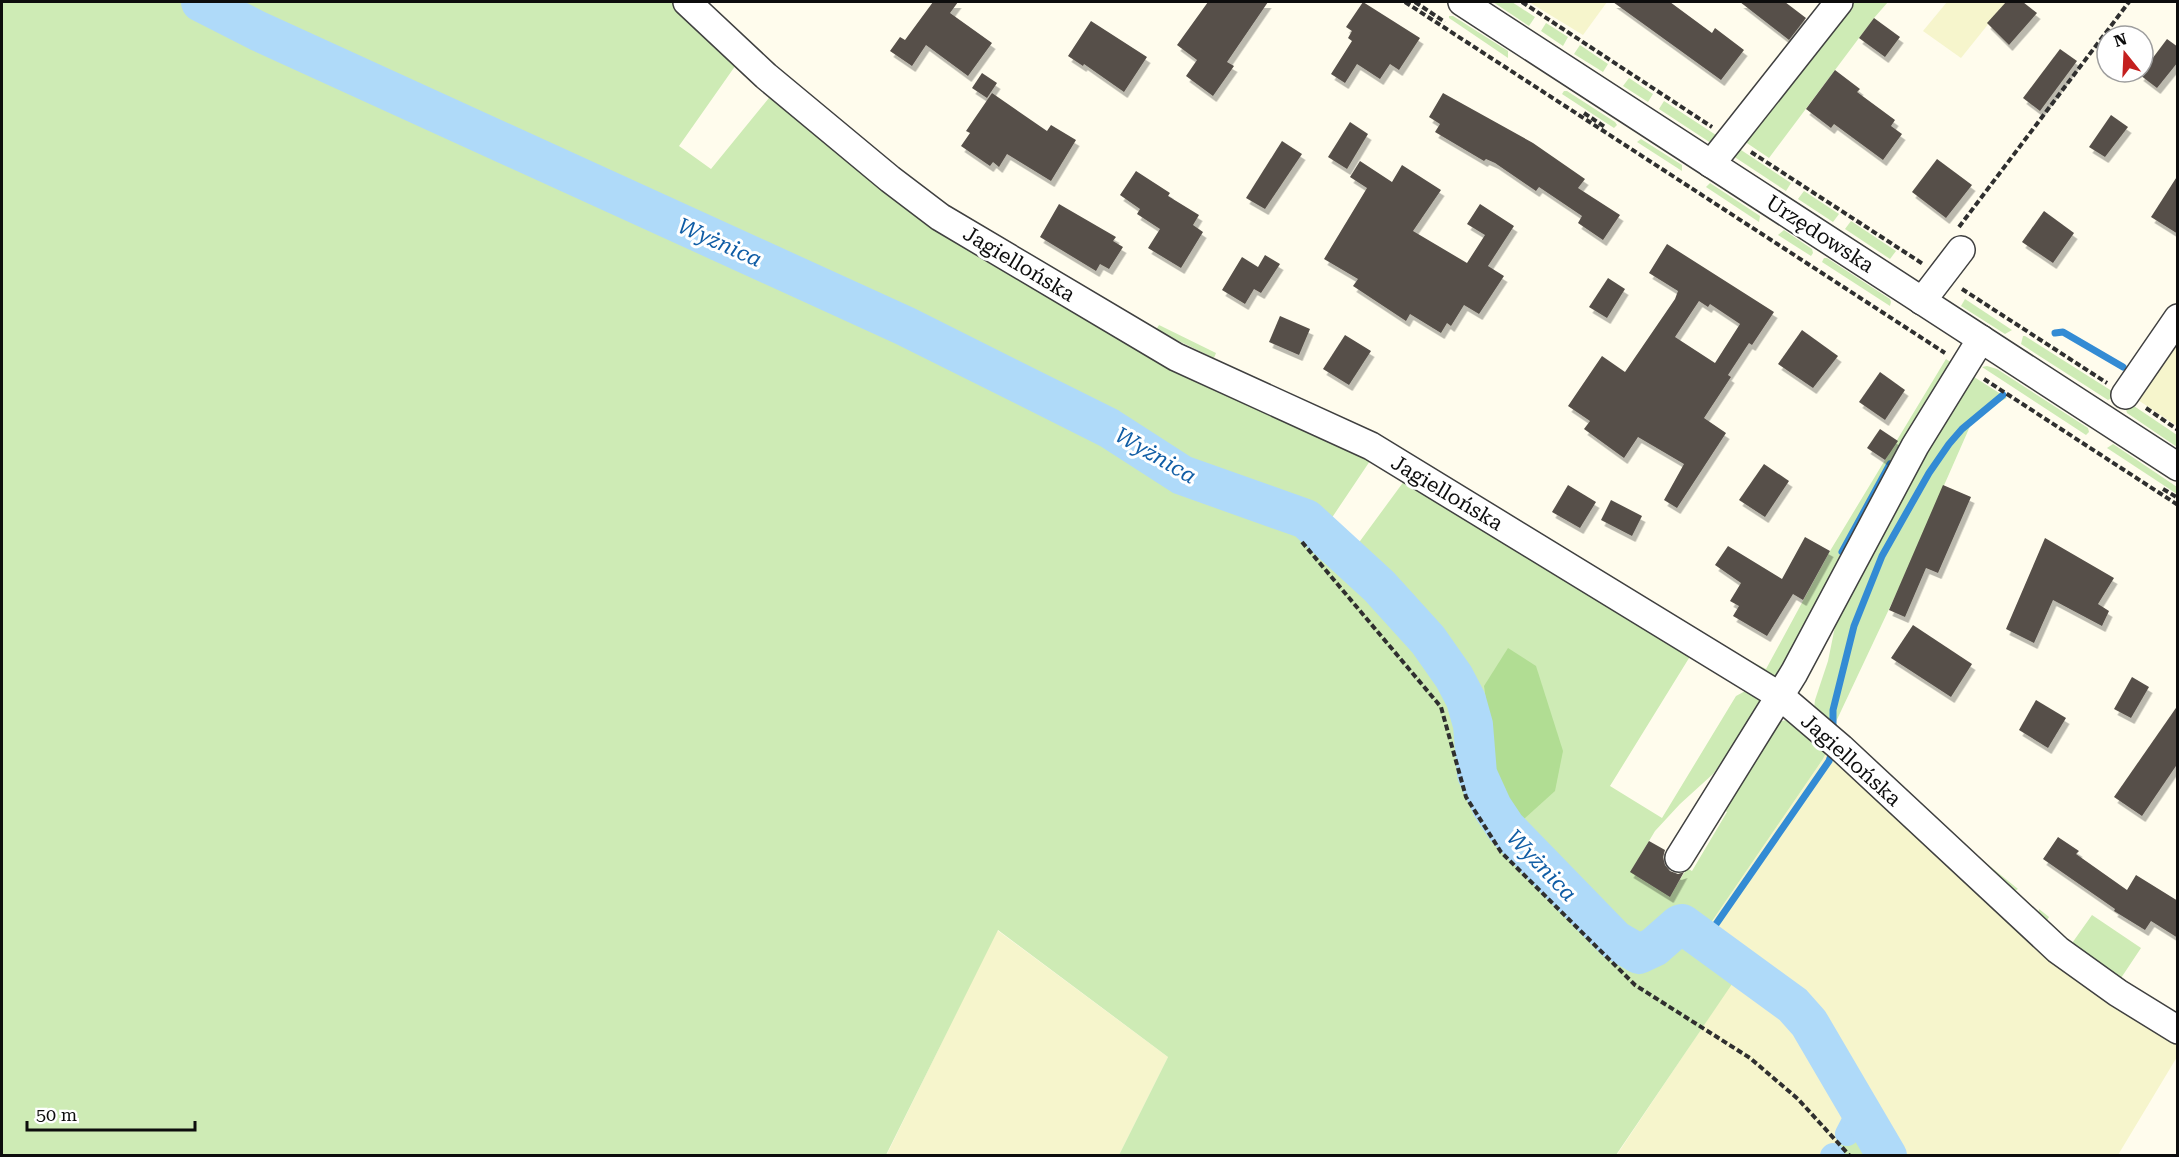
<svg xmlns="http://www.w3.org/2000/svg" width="2179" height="1157" viewBox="0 0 2179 1157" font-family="'Roboto Serif',serif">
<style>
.farmland{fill:#f6f5cc}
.green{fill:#ceebb5}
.forest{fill:#b1dd93}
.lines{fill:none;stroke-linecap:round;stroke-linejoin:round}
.stream{stroke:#338bd4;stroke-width:7}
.canal{stroke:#afdaf9;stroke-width:24}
.river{stroke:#afdaf9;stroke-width:40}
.building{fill:#564f49;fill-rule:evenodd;filter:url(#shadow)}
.minor-casing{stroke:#404040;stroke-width:30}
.path{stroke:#2f2f2f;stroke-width:4;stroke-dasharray:6 3;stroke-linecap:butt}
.minor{stroke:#fff;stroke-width:27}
.labels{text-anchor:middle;stroke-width:6;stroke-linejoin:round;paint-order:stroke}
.street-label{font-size:21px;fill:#0d0d0d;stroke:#fff}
.water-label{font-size:22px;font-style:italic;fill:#105da5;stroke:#fff}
</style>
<defs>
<filter id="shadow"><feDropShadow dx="3.5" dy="6" stdDeviation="0" flood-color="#0004"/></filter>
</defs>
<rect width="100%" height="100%" fill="#fffced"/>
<g class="farmland">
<path d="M1529,2H1607L1583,35Z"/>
<path d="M1947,2H2006L1961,58L1923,31Z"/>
<path d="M2177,328V426L2132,396Z"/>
<path d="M1829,747L2177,1042V1057L2118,1155H1895L1805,1005L1706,930L1823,759Z"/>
<path d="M997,930L1168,1057L1119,1155L886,1156Z"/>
<path d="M1738,974L1787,1009L1807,1033L1856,1116L1847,1134L1832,1155L1616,1156Z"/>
</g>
<g class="green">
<path d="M2,2H676L738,62L679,146L711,169L773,93L912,205L1374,455L1325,528L1352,552L1410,473L1694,650L1610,786L1662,818L1736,696L1749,689L1760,698V706L1751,724L1713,774L1680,804L1655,831L1631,871L1670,896L1687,868L1692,871L1727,812L1722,808L1773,723L1791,719L1829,747L1823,759L1706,930L1747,962L1616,1155H1119L1168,1057L998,930L886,1155L2,1156Z"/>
<path d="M1493,2H1512L1535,17L1529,26Z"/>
<path d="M1847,2H1888L1874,18L1769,158L1738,137Z"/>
<path d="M1449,16H1453L1508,51V58L1449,18Z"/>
<path d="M1546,23L1568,37L1563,46L1541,31Z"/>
<path d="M1580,45L1608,64L1603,72L1574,54Z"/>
<path d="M1629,78L1653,94L1648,102L1623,86Z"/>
<path d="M1564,91H1567L1615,122L1617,125L1614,128L1562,94Z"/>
<path d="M1664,101L1722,139L1717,147L1659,109Z"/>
<path d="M1641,139L1682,165V171L1637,142Z"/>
<path d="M1735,146L1791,183L1786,191L1730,154Z"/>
<path d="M1710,183L1760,216L1759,222L1706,187Z"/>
<path d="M1804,191L1839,214L1833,222L1798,199Z"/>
<path d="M1851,221L1896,251L1890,259L1845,229Z"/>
<path d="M1784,230L1812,249L1813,253L1811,256L1778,235Z"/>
<path d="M1824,258H1827L1890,299L1891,302L1890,306L1822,262Z"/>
<path d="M1965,299L2012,330L2005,334L1961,306Z"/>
<path d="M1159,325L1216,353L1214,358L1156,330Z"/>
<path d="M2023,336H2025L2115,393L2112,398L2108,400L2024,346L2021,344Z"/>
<path d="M1946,359L1955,365L1778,676H1769L1724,647L1766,669L1830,551Z"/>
<path d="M1987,366L1997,369L2088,428L2089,432L2086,435L1982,367Z"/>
<path d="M1971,375L2007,398L1988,408L1971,424L1898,590L1833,728L1922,811L2018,889L2008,895L1820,718L1814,709L1815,700L1828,661L1838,612L1924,442L1950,398Z"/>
<path d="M2128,402L2177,435V447L2127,413L2126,409Z"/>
<path d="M2113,444L2177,487V494L2107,448Z"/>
<path d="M2039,909L2049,917L2045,924L2070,946L2092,915L2141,948L2121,978L2113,981L2074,954L2041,926L2038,916Z"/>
<path d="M1856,1116L1880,1155H1832L1847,1134Z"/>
</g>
<path class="forest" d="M1508,648L1536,666L1563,751L1555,791L1523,820L1499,792L1484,686Z"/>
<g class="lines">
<g class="stream">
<path d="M2055,333L2063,332L2123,367"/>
<path d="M1842,552L1890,464"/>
<path d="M1833,729V710L1854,626L1882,556L1929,473L1949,444L1962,429L2003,395"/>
<path d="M1705,940L1829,761L1833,750"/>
</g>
<g class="canal">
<path d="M1847,1134L1860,1109"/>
<path d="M1832,1156L1833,1155"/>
</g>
<path class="river" d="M201,2L258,31L905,326L1109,428L1182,475L1306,519L1379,586L1428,640L1454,677L1466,700L1473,725L1477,774L1492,807L1506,828L1615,940L1639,954L1654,947L1679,925L1682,924L1793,1005L1809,1023L1887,1156"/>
</g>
<g class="building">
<path d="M933,2H958L950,13L992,43L968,76L926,45L912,66L890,51L900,37L905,40Z"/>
<path d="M1208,2H1268L1227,62L1234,66L1213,96L1186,76L1197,60L1177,45Z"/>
<path d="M1363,2L1420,38L1399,70L1390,64L1380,79L1357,64L1345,83L1331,74L1352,41L1348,38L1352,31L1346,27Z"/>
<path d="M1613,2H1670L1712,33L1715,28L1744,50L1721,80Z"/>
<path d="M1740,2H1785L1806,18L1789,40Z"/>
<path d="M2006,2H2023L2037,13L2009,45L1987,23Z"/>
<path d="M1874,18L1900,37L1885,57L1859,38Z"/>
<path d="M1091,21L1147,57L1124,92L1084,64L1083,66L1068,56Z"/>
<path d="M2167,39L2178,47V62L2157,88L2140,75Z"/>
<path d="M2060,49L2077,61L2040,111L2023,98Z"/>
<path d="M1835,70L1860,89L1857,92L1895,120L1891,126L1902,134L1883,160L1834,124L1831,128L1806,109Z"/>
<path d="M982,73L997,83L987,98L972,88Z"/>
<path d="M992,93L1047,131L1051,125L1076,140L1051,181L1007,154L999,167L993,162L990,166L961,146L970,133L966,131Z"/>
<path d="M1443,93L1533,143L1585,179L1578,188L1620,215L1603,240L1578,223L1582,216L1539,187L1536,191L1495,163L1486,159L1484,161L1435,132L1440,124L1429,117Z"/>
<path d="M2111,115L2128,127L2105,157L2089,147Z"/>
<path d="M1350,122L1368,134L1347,169L1328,157Z"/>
<path d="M1282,141L1302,154L1265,209L1246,198Z"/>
<path d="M1937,159L1972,185L1946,218L1912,192Z"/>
<path d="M1360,161L1392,182L1402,165L1441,190L1413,231L1467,263L1485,235L1467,224L1480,204L1514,226L1488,266L1504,276L1479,314L1464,305L1451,326L1447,323L1441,333L1410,314L1406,321L1353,286L1358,279L1324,259L1367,188L1350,177Z"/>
<path d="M1136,171L1170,193L1168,196L1199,215L1193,225L1203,232L1181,268L1148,248L1160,229L1137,214L1140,209L1120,195Z"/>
<path d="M2178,175V234L2151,217Z"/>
<path d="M1059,204L1116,237L1113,241L1123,247L1109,269L1100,264L1096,271L1040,237Z"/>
<path d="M2044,211L2074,233L2053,263L2022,242Z"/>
<path d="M1667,244L1774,312L1752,345L1749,343L1728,375L1731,377L1704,418L1726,433L1677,508L1664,500L1684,464L1638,437L1624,458L1584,429L1590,421L1568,406L1602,356L1625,372L1675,299L1678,291L1649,273ZM1699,301L1708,307L1710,304L1740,324L1715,363L1675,337Z"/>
<path d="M1265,255L1280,264L1261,293L1254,289L1245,304L1222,290L1242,257L1258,267Z"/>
<path d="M1608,278L1625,289L1607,318L1589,307Z"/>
<path d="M1280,316L1310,329L1299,355L1269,342Z"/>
<path d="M1802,330L1838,356L1813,388L1778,364Z"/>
<path d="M1345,335L1371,351L1349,385L1323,369Z"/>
<path d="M1880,372L1905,390L1885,420L1859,402Z"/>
<path d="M1880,429L1898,441L1885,460L1867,448Z"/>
<path d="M1764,464L1789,481L1765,517L1739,500Z"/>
<path d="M1568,485L1596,502L1580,528L1552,512Z"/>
<path d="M1943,485L1971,497L1938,573L1926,568L1905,617L1889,610Z"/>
<path d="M1611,500L1642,516L1632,536L1601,520Z"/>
<path d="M1805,537L1830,551L1803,600L1793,594L1767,636L1733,616L1739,606L1730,601L1741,583L1715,565L1728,546L1782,579Z"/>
<path d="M2045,538L2114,578L2098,604L2109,611L2102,626L2053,600L2034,643L2006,629Z"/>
<path d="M1913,625L1972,664L1951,697L1891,658Z"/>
<path d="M2132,677L2149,687L2131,718L2114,709Z"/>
<path d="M2036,700L2066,718L2048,748L2019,730Z"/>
<path d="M2178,705V763L2142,816L2114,797Z"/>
<path d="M2058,837L2079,851L2076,854L2127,890L2136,875L2178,901V938L2151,921L2145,930L2114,911L2115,909L2043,859Z"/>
<path d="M1649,841L1665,850L1663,857L1665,865L1670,871L1678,874L1684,872L1670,897L1630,872Z"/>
</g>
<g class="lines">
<defs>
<g id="minor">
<path d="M687,2L766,76L890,179L940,217L1176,357L1371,446L1780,696L1841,748L2058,950L2118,993L2178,1030"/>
<path d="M1462,2L2178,467"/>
<path d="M1711,164L1839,2"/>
<path d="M1922,301L1961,250"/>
<path d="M2125,395L2178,318"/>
<path d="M1679,858L1794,673L1915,446L1981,339"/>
</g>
</defs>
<use href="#minor" class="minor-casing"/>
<g class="path">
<path d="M1405,2L1945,353"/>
<path d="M1415,2L1445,22"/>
<path d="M1522,2L1712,127"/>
<path d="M1584,113L1605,127"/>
<path d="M1751,152L1923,264"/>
<path d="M1959,227L2129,2"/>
<path d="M1962,289L2107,383"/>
<path d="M1984,379L2178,505"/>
<path d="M2146,408L2178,430"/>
<path d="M2163,489L2178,498"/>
<path d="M1302,542L1441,707L1466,797L1501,852L1635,985L1750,1058L1798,1099L1850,1156"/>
</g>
<use href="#minor" class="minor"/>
</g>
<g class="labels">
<g class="street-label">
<text transform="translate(1820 234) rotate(33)" y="7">Urzędowska</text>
<text transform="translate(1019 264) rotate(31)" y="7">Jagiellońska</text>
<text transform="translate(1447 493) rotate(31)" y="7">Jagiellońska</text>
<text transform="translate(1851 760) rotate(42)" y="7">Jagiellońska</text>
</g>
<g class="water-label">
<text transform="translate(720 242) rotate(24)" y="8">Wyżnica</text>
<text transform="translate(1156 455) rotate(30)" y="8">Wyżnica</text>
<text transform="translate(1542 865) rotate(46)" y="8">Wyżnica</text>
</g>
</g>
<rect width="2179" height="1157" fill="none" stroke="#0d0d0d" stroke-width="6"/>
<g transform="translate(2125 54) rotate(342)"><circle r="28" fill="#ffffff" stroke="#9e9e9e" stroke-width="1.5"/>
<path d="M0-4.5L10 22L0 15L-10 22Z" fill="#c41f1e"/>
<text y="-9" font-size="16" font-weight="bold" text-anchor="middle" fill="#0d0d0d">N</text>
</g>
<path d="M27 1121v9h168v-9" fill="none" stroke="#0d0d0d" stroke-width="3"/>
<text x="36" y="1121" font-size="18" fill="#0d0d0d" stroke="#ffffff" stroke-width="4.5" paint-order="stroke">50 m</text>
</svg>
